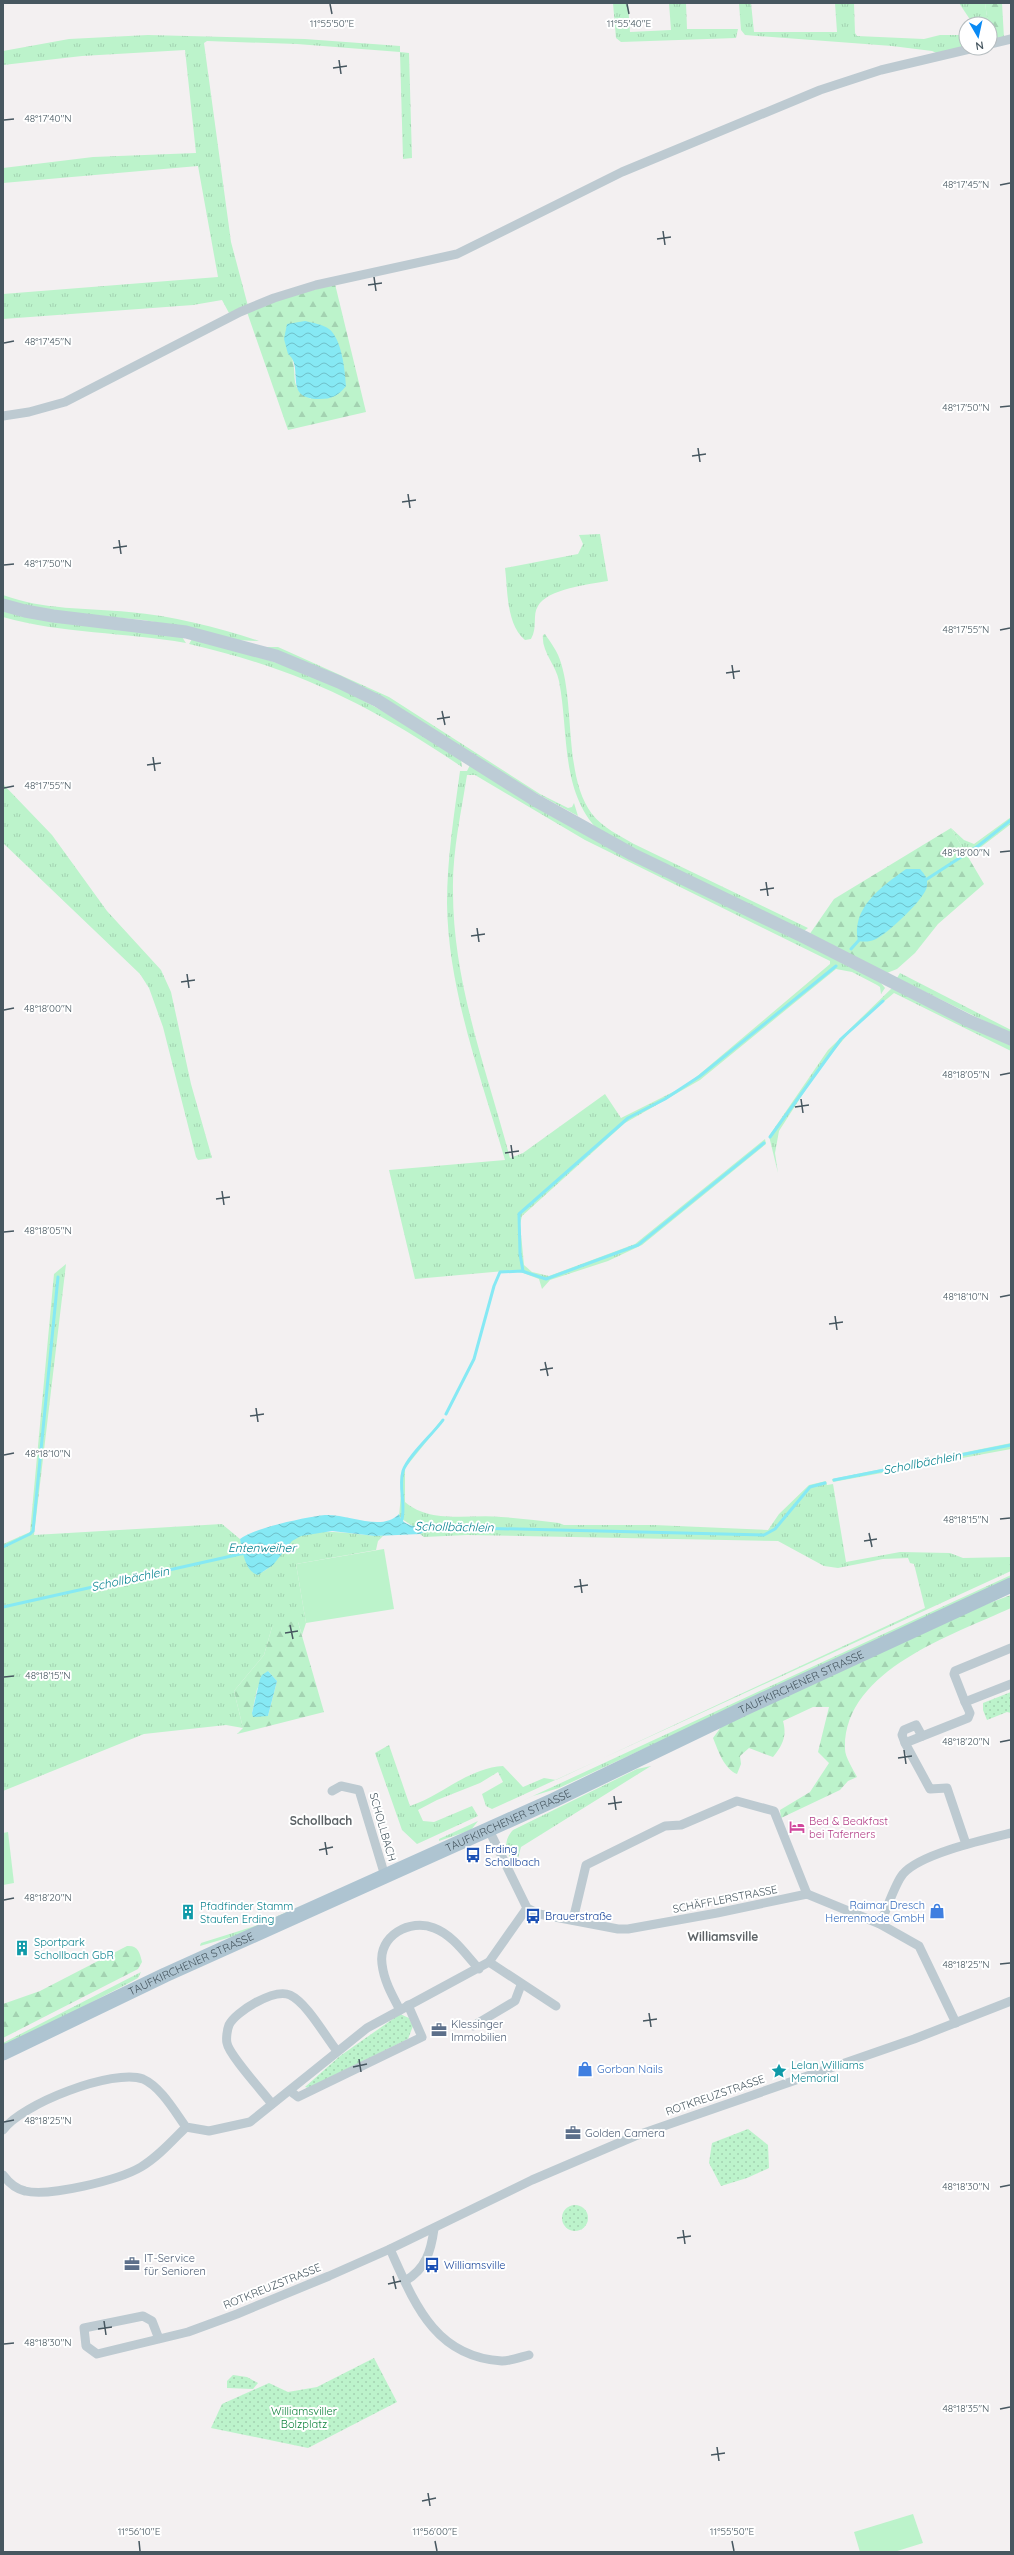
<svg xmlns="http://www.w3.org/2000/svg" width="1014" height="2555" viewBox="0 0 1014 2555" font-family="Quicksand,sans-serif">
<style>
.grass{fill:url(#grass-tufts);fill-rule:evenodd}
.forest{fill:url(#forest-firs);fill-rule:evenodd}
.park{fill:url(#park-dots)}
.pitch{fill:#bcf3cb}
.water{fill:url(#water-waves)}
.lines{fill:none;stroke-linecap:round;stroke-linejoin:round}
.stream{stroke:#86e9f4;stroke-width:3}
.minor{stroke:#bdcad1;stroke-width:9}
.secondary{stroke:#bdccd6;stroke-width:13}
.primary{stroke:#aec4d1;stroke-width:15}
.ticks{fill:none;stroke:#475760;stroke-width:1.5}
.labels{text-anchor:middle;stroke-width:4;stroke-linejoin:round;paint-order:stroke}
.street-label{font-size:11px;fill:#475760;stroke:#fff}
.hotel-label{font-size:11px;fill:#b23c85;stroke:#fff;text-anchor:start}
.transit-label{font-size:11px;fill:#164399;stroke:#fff;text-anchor:start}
.shop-label{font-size:11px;fill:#366cbe;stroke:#fff;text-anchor:end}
.culture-label{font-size:11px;fill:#0d838f;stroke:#fff;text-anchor:start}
.service-label{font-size:11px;fill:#4e5e75;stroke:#fff;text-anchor:start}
.park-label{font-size:11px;fill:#0f833c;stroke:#fff}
.water-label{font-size:12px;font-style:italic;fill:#04828f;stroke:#fff}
.neighbourhood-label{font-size:12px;font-weight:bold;fill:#5c6266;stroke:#fff}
.ticks-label{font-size:10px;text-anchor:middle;fill:#475760;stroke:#fff;stroke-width:4;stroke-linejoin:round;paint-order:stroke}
</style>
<defs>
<pattern id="grass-tufts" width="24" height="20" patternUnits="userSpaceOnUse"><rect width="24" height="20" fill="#bcf3cb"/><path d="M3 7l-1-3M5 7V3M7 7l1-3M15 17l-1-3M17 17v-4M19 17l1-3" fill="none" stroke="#a3d2b1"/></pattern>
<pattern id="forest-firs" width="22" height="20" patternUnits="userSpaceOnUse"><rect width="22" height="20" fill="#bcf3cb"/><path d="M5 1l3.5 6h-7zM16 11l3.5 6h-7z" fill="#a3d2b1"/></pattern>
<pattern id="park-dots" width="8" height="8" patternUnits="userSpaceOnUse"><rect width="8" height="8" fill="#bcf3cb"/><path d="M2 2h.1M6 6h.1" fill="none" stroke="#a3d2b1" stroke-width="1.8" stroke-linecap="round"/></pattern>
<pattern id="water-waves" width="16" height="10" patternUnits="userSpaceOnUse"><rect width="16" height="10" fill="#86e9f4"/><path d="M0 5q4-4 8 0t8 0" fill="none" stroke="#6fc0c9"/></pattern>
</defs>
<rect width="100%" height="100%" fill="#f3f0f1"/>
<g class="grass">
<path d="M613,3H628L630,32L671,30L669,3H686L687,29H738L736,38L621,42L616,38Z"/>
<path d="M739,3H751L754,32H837L835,3H854L855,33L857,36L924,39L940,35H966V47L939,54L932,51L892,46L745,35L741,30Z"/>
<path d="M959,3H985L988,24H973Z"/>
<path d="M148,35L305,39L400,46V52L409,53L412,158L403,159L400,52L297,44L207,41L204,43L231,242L248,306L229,313L222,300L193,305L3,319V294L218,277L198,166L3,183V168L93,157L196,153L185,50L82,56L3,65V51L69,39Z"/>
<path d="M600,534L608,581C590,584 547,589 538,606C532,615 538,627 531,639L525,640C506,624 508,591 505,568L578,554L583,544L579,535Z"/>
<path d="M3,595C43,610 87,608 129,612C173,616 217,627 259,641L235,640L190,628L143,620L50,611L3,600Z"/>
<path d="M3,610L182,637L186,643C125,632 62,634 3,617Z"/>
<path d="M545,634C551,643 558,652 561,663C575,708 564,777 592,814C603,828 619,835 634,844L808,928L804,931L770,917L598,830C560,790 569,732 559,681C556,665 541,651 543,635Z"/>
<path d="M192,639C233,650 275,660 315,677C366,699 414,729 461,759L462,767C370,705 298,669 189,644Z"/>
<path d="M266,647H278L389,697L540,794L568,808L572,807L574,803L578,816Z"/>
<path d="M470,765L539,809L609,848L877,978L885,988L881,994L880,987L877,985L852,972L836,969L700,1080L625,1123L522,1216L520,1224L524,1265L532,1272L549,1276L635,1244L765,1139L766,1144L642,1245L608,1261L550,1280L542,1289L539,1279L515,1270L415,1279L389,1170L505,1160C481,1077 448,990 447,903C447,859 454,815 460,771H467ZM467,775H475L585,840L830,961V964L695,1078L679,1089L621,1118L605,1094L523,1153L510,1158C487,1071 453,984 453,892C452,853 461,814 467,775Z"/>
<path d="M3,784L52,835L107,911L161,970L171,992L191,1084L212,1158L198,1160L196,1157L163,1027L149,988L140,974L3,843Z"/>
<path d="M1011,817V824L968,857L951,828L964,840L974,844Z"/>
<path d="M900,973L1011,1030V1034L897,978Z"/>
<path d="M892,988L1011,1044V1051L894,993L856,1025L843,1040L819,1069L779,1131L775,1153L778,1173L769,1136L828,1050Z"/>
<path d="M66,1264L34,1535L222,1524L240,1539L247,1563L260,1573C276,1567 280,1550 292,1540C312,1524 359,1536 383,1536L378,1541L376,1550L296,1564L306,1623L302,1635L298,1622L272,1627L264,1655L234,1691L243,1728L226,1725L144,1734L3,1791V1544L30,1532L54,1274Z"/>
<path d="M442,1419L444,1420L405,1468V1502C430,1524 470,1514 501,1517C520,1518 540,1521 559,1523L564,1525H654L768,1530L779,1514L809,1485L826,1481L827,1485L833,1484L846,1562L900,1552L950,1553L963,1558L1011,1557V1571L492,1809L486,1806L482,1794L503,1782L498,1772L480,1783L437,1800L418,1810L423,1821L434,1822L472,1806L478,1816L417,1844L402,1830L375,1753L389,1745L410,1806C443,1795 468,1768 503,1766L523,1787L544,1778L556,1780L925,1608L914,1564L910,1563L908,1558L883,1559L838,1568L824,1566L778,1541L467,1535L424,1537L420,1534L432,1527H414L399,1517L403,1469Z"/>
<path d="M1011,1443V1449L833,1482L832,1479Z"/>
<path d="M1011,1575V1579L559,1788L533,1796L498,1812Z"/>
<path d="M651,1766L521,1847L515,1869C509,1854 500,1844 513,1830L637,1769Z"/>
<path d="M478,1821L471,1830L439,1841V1839Z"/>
<path d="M305,1904L241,1934L200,1946L201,1943L255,1926Z"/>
<path d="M141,1972L138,1978L127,1984L3,2048V2043Z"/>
</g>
<g class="forest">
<path d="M985,3H1002L1004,38L990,41V24H988Z"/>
<path d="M335,284L366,412L288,430L247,312L276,300ZM292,358L311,399C288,387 298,379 292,358Z"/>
<path d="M951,828L984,884L938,924L915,953L897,969L887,973L809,935L834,899Z"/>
<path d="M1011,1595V1608C953,1635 843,1670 845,1749C845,1757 853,1769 857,1777L848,1781L840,1790L781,1818L780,1810L810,1792L829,1763L818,1752L829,1707H813L783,1721C787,1736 783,1745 773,1757L749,1748L740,1756L741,1764L737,1774C724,1769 718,1750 713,1738L724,1723L968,1611Z"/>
<path d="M283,1621L298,1622L324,1712L237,1734L243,1728L234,1691L264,1655L272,1627ZM268,1671L277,1681L268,1716L252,1713L257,1689Z"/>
<path d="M127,1946C138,1945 140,1953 142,1962L138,1969L3,2038V2004L40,1991Z"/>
</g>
<g class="park">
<path d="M1011,1692V1713L1007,1712L987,1720L983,1710V1703Z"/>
<path d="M400,2014L409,2018L413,2026L408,2039L308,2088L305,2087L340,2056Z"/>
<path d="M748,2129L768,2145L769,2168L747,2178L721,2186L709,2163L712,2143Z"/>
<circle cx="575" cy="2218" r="13"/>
<path d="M374,2358L397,2402L308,2448L211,2428L222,2404L269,2383L288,2392L317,2387Z"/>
<path d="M233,2375L247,2377L258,2383L253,2389L227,2388V2381Z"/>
</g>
<g class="pitch">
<path d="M384,1549L394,1609L306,1623L296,1564Z"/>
<path d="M8,1832L14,1883L3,1885V1833Z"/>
<path d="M913,2514L923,2543L894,2552H860L854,2532Z"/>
</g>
<g class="water">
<path d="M305,321C313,323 322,324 329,329C342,339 345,371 346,386C338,396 332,399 319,399C282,399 305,367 288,354L284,339L287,324Z"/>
<path d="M906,869H920C925,875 928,878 927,886C926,898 888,933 876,939C870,942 864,942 858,941C851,908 881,887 906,869Z"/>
<path d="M399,1514C402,1528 421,1527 433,1527L420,1534L375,1536L332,1531L301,1536L292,1541L273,1565L258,1575C245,1572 242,1549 240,1539C254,1528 306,1517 325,1515C349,1514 382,1532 399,1514Z"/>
<path d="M268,1671L277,1681L268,1716L253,1717L252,1713L260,1679L262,1675Z"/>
</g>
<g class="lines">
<g class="stream">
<path d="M924,881L978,846L1011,820"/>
<path d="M851,949L860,939"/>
<path d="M770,1137L841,1039L883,1001"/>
<path d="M523,1271L520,1254L519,1214L628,1118L665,1099L700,1076L836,966"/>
<path d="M446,1414L474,1359L494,1286L500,1272L522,1271L546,1279L638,1245L764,1143"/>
<path d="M834,1480L1011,1445"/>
<path d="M401,1523C407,1506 398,1489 403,1471C408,1456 433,1434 443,1420"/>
<path d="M430,1527L764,1535L775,1529L810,1487L825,1483"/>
<path d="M3,1547L30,1534L33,1531L58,1277"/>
<path d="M3,1607L245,1553"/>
</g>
<g class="minor">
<path d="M990,44L1011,39"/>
<path d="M3,416L29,412L65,402L240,312L274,298L316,285L457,254L622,172L820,90L881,70L974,48"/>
<path d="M965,1702L954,1674L955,1671L1011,1648"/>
<path d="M905,1743L902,1735L904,1730L916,1725L922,1736"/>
<path d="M332,1791L341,1786L359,1790L385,1876"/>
<path d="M489,1830L527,1908L539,1914L618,1929H628L717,1913L807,1894L880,1924L919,1946L956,2023"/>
<path d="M966,1844L947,1788L930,1789L905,1743L968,1718L970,1713L965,1702L1011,1684"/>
<path d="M573,1920L586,1865L665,1826L681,1825L737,1801L774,1811L807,1894"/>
<path d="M880,1924C886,1912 895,1883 903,1874C919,1854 986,1839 1011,1833"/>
<path d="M489,1962L556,2006"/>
<path d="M400,2010C392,1995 384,1981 382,1964C378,1936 410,1918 434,1928C453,1935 466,1955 479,1969"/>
<path d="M473,2026L515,2001L521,1985"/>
<path d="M290,2091L298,2097L422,2037L408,2005"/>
<path d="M272,2104C263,2092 229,2055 227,2043C226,2039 227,2030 229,2025C235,2012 274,1988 290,1995C307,2003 325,2036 337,2051"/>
<path d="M3,2130C21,2104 114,2068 143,2079C161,2087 175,2112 186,2127L209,2131L250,2122L367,2028L489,1962L527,1908"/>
<path d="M3,2175C9,2183 16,2189 25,2191C49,2197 119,2180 141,2167C158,2157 172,2141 186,2127"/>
<path d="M390,2249C414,2302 434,2357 502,2361C510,2361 521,2357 529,2355"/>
<path d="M405,2281C426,2269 431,2251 434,2229"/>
<path d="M159,2339L97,2354L86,2346L84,2328L143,2316L152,2321L159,2339L188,2332L237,2314L329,2276L390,2249L532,2180L635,2136L914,2039L1011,2001"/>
</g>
<path class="secondary" d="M3,605L25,611L53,616L186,632L276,656L339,682L378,701L535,800L632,854L804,937L969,1021L1011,1039"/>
<path class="primary" id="s1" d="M3,2053L165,1975L554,1800L745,1708L1011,1585"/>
</g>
<path class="ticks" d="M330,4L332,14M627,4L629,14M339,60L341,74M333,68L347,66M4,120L14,119M1000,185L1010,183M663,231L665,245M657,239L671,237M374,277L376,291M368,285L382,283M4,343L14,341M1000,407L1010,406M698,448L700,462M692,456L706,454M408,494L410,508M402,502L416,500M119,540L121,554M113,548L127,546M4,565L14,564M1000,630L1010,628M732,665L734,679M726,673L740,671M442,711L445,725M437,719L450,717M153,757L155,771M147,765L161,763M4,788L14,786M1000,852L1010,851M766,882L768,896M760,890L774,888M477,928L479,942M471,936L485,934M187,974L189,988M181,982L195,980M4,1010L14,1008M1000,1075L1010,1073M801,1099L803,1113M795,1107L809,1105M511,1145L513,1159M505,1153L519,1151M222,1191L224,1205M216,1199L230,1197M4,1232L14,1231M1000,1297L1010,1295M835,1316L837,1330M829,1324L843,1322M545,1362L548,1376M540,1370L553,1368M256,1408L258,1422M250,1416L264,1414M4,1455L14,1453M1000,1519L1010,1518M869,1533L872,1547M864,1541L877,1539M580,1579L582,1593M574,1587L588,1585M290,1625L293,1639M285,1633L298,1631M4,1677L14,1676M1000,1742L1010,1740M904,1750L906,1764M898,1758L912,1756M614,1796L616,1810M608,1804L622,1802M325,1842L327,1855M319,1850L333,1847M4,1900L14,1898M1000,1964L1010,1963M649,2013L651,2027M643,2021L657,2019M359,2059L361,2072M353,2067L367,2064M4,2122L14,2120M1000,2187L1010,2185M683,2230L685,2244M677,2238L691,2236M393,2276L396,2289M388,2284L401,2281M104,2321L106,2335M98,2329L112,2327M4,2344L14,2343M1000,2409L1010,2407M717,2447L719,2461M711,2455L725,2453M428,2493L430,2506M422,2501L436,2498M139,2541L140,2551M435,2541L437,2551M732,2541L734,2551"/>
<defs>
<symbol id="hotel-bare" viewBox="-9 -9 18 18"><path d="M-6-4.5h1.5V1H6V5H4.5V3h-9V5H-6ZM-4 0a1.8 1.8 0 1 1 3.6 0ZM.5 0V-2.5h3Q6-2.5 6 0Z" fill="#d1479c" stroke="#fff" stroke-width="2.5" paint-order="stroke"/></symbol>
<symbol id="bus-bare" viewBox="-9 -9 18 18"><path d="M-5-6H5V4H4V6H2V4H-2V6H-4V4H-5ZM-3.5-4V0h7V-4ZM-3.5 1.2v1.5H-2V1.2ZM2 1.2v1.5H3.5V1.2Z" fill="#1a4fb4" stroke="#fff" stroke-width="2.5" paint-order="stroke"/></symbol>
<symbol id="shop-bare" viewBox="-9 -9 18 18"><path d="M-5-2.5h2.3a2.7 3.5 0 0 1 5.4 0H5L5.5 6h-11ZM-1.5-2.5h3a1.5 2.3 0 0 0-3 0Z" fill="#3f7fe0" stroke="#fff" stroke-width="2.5" paint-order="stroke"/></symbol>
<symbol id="building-bare" viewBox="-9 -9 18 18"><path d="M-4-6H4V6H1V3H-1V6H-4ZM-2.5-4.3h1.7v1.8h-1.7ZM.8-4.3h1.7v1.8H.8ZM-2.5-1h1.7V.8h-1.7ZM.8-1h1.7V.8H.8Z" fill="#0f9aa8" stroke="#fff" stroke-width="2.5" paint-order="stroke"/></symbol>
<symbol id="office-bare" viewBox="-9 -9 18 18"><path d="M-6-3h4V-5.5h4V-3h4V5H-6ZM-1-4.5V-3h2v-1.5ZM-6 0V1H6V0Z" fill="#5c6f8a" stroke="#fff" stroke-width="2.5" paint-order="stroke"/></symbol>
<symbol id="sight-bare" viewBox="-9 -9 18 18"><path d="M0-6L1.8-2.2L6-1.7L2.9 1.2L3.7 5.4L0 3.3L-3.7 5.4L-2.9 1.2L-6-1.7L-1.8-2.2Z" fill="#0f9aa8" stroke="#fff" stroke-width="2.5" paint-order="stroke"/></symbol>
</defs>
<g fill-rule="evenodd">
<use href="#hotel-bare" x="786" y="1816" width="22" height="22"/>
<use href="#bus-bare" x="462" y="1844" width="22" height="22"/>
<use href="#shop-bare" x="926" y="1900" width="22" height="22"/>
<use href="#building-bare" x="177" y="1901" width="22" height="22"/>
<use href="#bus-bare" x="522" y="1905" width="22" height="22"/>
<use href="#building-bare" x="11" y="1937" width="22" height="22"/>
<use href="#office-bare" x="428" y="2019" width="22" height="22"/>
<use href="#shop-bare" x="574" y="2058" width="22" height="22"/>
<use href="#sight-bare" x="768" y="2060" width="22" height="22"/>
<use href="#office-bare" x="562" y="2122" width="22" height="22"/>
<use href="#office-bare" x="121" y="2253" width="22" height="22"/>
<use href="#bus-bare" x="421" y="2254" width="22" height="22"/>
</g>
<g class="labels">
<g class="street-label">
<text dy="4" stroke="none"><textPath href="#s1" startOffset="880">TAUFKIRCHENER STRASSE</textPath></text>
<text dy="4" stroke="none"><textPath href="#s1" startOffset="556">TAUFKIRCHENER STRASSE</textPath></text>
<text transform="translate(383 1827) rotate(74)" y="4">SCHOLLBACH</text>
<text transform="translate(725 1899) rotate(-11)" y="4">SCHÄFFLERSTRASSE</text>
<text dy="4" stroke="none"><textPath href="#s1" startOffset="208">TAUFKIRCHENER STRASSE</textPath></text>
<text transform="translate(715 2095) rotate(-19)" y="4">ROTKREUZSTRASSE</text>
<text transform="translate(272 2286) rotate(-22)" y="4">ROTKREUZSTRASSE</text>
</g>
<g class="hotel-label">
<text x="809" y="1825">Bed &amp; Beakfast<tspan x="809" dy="13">bei Taferners</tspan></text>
</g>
<g class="transit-label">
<text x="485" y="1853">Erding<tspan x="485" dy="13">Schollbach</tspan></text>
<text x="545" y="1920">Brauerstraße</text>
<text x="444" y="2269">Williamsville</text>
</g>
<g class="shop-label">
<text x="925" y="1909">Raimar Dresch<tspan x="925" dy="13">Herrenmode GmbH</tspan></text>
<text x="597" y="2073" text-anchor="start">Gorban Nails</text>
</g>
<g class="culture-label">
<text x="200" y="1910">Pfadfinder Stamm<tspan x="200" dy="13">Staufen Erding</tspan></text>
<text x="34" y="1946">Sportpark<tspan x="34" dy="13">Schollbach GbR</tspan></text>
<text x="791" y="2069">Lelan Williams<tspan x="791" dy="13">Memorial</tspan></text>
</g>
<g class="service-label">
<text x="451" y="2028">Klessinger<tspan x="451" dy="13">Immobilien</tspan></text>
<text x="585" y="2137">Golden Camera</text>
<text x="144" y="2262">IT-Service<tspan x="144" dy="13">für Senioren</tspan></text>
</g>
<g class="park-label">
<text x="304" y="2415">Williamsviller<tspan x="304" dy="13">Bolzplatz</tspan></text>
</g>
<g class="water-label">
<text transform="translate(922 1463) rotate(-11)" y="4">Schollbächlein</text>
<text transform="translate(454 1527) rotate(1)" y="4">Schollbächlein</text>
<text x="262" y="1552">Entenweiher</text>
<text transform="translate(130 1579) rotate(-12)" y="4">Schollbächlein</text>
</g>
<g class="neighbourhood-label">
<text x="321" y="1825">Schollbach</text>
<text x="723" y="1941">Williamsville</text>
</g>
</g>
<g class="ticks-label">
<text x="332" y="27">11°55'50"E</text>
<text x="629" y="27">11°55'40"E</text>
<text x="48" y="122">48°17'40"N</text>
<text x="966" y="188">48°17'45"N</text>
<text x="48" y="345">48°17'45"N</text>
<text x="966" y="411">48°17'50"N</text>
<text x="48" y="567">48°17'50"N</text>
<text x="966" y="633">48°17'55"N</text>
<text x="48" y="789">48°17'55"N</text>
<text x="966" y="856">48°18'00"N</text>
<text x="48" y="1012">48°18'00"N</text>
<text x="966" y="1078">48°18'05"N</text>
<text x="48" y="1234">48°18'05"N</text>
<text x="966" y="1300">48°18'10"N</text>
<text x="48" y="1457">48°18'10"N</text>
<text x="966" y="1523">48°18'15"N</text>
<text x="48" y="1679">48°18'15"N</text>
<text x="966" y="1745">48°18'20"N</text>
<text x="48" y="1901">48°18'20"N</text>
<text x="966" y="1968">48°18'25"N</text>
<text x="48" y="2124">48°18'25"N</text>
<text x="966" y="2190">48°18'30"N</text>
<text x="48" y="2346">48°18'30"N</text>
<text x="966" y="2412">48°18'35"N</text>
<text x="139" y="2535">11°56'10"E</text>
<text x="435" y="2535">11°56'00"E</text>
<text x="732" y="2535">11°55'50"E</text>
</g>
<rect width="1014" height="2555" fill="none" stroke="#475760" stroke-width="8"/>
<g transform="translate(978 36) rotate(171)"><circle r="19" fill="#ffffff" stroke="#b5bcbf"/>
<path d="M0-3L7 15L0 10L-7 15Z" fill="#0a8af4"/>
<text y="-6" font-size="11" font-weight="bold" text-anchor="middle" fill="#475760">N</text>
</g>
</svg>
